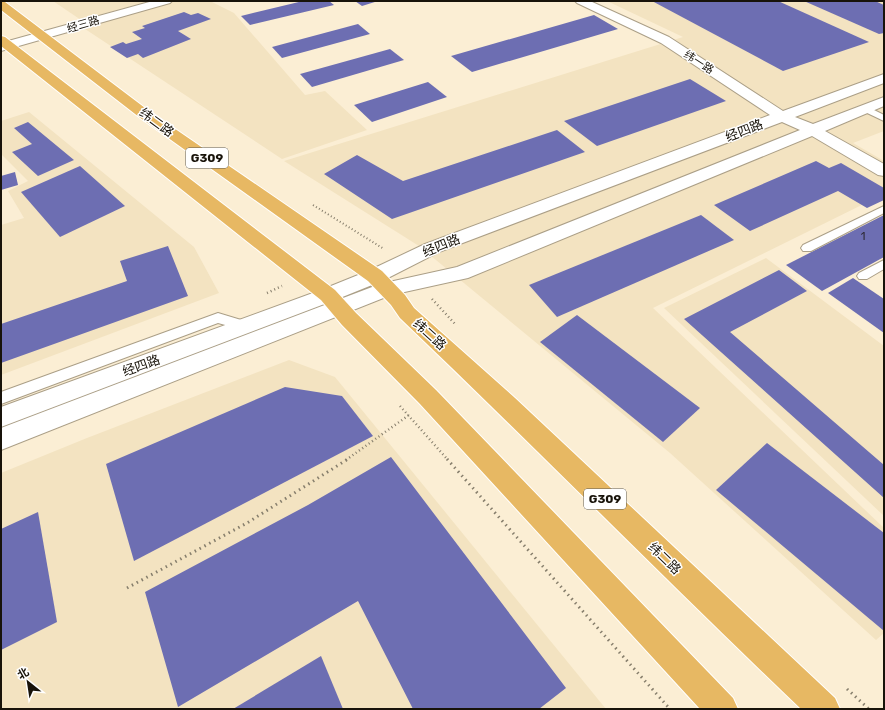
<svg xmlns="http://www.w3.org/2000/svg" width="885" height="710" viewBox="0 0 885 710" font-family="Rubik,'Noto Sans SC',sans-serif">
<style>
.built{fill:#f3e3c1}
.building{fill:#6d6eb2}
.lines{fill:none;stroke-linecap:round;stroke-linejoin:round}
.service-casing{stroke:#ab9f87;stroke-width:2}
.tertiary-casing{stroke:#ab9f87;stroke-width:2}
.secondary-casing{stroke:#ab9f87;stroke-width:2}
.trunk-casing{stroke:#fff;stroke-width:2}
.path-far2{stroke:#867e6c;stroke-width:2;stroke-dasharray:1 2.5;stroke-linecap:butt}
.path-far1{stroke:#867e6c;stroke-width:2.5;stroke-dasharray:1 3;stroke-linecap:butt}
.path{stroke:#867e6c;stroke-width:3;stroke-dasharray:1.5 4;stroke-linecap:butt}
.service{fill:#fff;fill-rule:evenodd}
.tertiary{fill:#fff;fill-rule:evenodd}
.secondary{fill:#fff;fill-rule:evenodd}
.trunk{fill:#e7b863;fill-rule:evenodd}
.labels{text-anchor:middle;stroke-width:3;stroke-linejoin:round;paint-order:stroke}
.far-street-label{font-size:11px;fill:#18130a;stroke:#fff}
.number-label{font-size:11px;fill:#2d2a34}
.shield{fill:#fff;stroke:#5d5a54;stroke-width:1}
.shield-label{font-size:12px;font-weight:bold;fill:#18130a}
.street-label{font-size:13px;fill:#18130a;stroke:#fff}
</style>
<rect width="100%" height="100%" fill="#fbeed4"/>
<g class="built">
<path d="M53,1H150L81,20Z"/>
<path d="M174,1H210L234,13L305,95L325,91L367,130L282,159L82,27Z"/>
<path d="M607,1H884V131L853,143L884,161V194L653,308L884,528V633L876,640L670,453L419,246L284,161L683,37Z"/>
<path d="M29,112L194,247L219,293L1,375V225L24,218L8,191L28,181L2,155L1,121Z"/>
<path d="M766,258L884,346V516L664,308Z"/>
<path d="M289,360L335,377L606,709H1V473L87,438Z"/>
</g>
<g class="building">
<path d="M303,1H329L334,5L250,25L241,16Z"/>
<path d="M355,1H378L362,6Z"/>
<path d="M652,1H778L869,42L783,71Z"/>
<path d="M804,1H875L884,5V33L879,34Z"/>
<path d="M184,12L191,15L198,13L211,19L178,31L191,39L143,58L138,54L127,58L110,47L123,42L126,44L142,39L132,32L145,28L142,26Z"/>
<path d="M594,15L618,29L472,72L451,56Z"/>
<path d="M358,24L370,34L282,58L272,47Z"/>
<path d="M390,49L404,60L312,87L300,74Z"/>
<path d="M690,79L726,101L597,146L564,121Z"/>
<path d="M428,82L447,97L372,122L354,105Z"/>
<path d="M28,122L74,160L38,176L12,152L32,144L14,128Z"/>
<path d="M557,130L585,152L392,219L324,174L357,155L403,181Z"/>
<path d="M816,161L829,168L841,163L884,188V200L867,208L838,191L750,231L714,205Z"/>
<path d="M80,166L125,206L60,237L21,192Z"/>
<path d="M15,172L18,185L1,190V176Z"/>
<path d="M701,215L734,240L557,317L529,285Z"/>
<path d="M884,215V257L822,291L786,265Z"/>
<path d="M168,246L188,296L1,363V324L127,281L120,261Z"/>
<path d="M779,270L807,291L730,332L884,465V498L684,319Z"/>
<path d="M853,278L884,299V333L828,293Z"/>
<path d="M577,315L700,408L663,442L540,342Z"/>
<path d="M285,387L342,396L373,436L134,561L106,464Z"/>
<path d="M767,443L884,533V631L716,490Z"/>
<path d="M391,457L566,688L539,709H413L358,601L178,707L145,592L308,505Z"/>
<path d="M38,512L57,622L1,650V529Z"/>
<path d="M321,656L343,709H233Z"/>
</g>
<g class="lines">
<defs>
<g id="service">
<path d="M866,106L884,115V121L863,111L862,109L863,107Z"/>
<path d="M884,206V213L811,251H803L801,248L803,245Z"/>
<path d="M884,260V269L867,279H859L857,276L859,273Z"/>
<path d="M218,313L251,323L253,326L251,329L247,331L218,323L1,404V392Z"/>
</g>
<path id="tertiary" d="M153,1H172L170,3L1,51V43Z"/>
<path id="secondary" d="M575,1H590L669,37L783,111L884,74V83L795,117L813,124L884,97V106L825,131L884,164V176L878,175L812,136L468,278L391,295L1,450V428L380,284L457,267L800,130L782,122L439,252L382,281L335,300L1,427V407L321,290L368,271L425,244L770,115L661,43L577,3Z"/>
<g id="trunk">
<path d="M1,1L5,2L149,111L382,271L405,295L414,308L515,398L835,698L840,709H801C666,580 535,447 400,318L391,305L368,281L139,117L1,10Z"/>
<path d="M1,36L5,37L335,290L356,313L436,390L733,698L738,709H700L420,404L342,325L321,300L1,46Z"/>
</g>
</defs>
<use href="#service" class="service-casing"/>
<use href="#tertiary" class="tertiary-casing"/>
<use href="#secondary" class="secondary-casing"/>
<use href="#trunk" class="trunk-casing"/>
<path class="path-far2" d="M313,205L384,249"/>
<g class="path-far1">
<path d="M267,293L282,286"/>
<path d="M432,299L456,325"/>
<path d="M400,406L448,460"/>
<path d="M346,460L409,415"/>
</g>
<g class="path">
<path d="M447,459L670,709"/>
<path d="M127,588L247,523L348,459"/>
<path d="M847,689L869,709"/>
</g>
<use href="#service" class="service"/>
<use href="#tertiary" class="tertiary"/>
<use href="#secondary" class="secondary"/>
<use href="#trunk" class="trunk"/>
</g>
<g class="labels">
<g class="far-street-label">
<text transform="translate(83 24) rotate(-16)" y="4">经三路</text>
<text transform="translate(699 62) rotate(33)" y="4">纬一路</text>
</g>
<g class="number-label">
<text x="863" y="240">1</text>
</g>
<g class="shield">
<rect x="186" y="148" width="42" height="20" rx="3"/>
<rect x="584" y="489" width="42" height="20" rx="3"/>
</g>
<g class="shield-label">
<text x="207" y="162">G309</text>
<text x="605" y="503">G309</text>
</g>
<g class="street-label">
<text transform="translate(157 122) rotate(36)" y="5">纬二路</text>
<text transform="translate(744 130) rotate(-21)" y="5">经四路</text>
<text transform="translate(441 245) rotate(-22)" y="5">经四路</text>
<text transform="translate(430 334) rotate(42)" y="5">纬二路</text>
<text transform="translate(141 365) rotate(-20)" y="5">经四路</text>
<text transform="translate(665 558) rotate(44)" y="5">纬二路</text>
</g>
</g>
<rect width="885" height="710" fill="none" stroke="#18130a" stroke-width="4"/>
<g transform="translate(28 682) rotate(330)" stroke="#ffffff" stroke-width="3" paint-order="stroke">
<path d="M0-3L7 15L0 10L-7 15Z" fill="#18130a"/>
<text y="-6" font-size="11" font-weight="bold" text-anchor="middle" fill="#18130a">北</text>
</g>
</svg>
